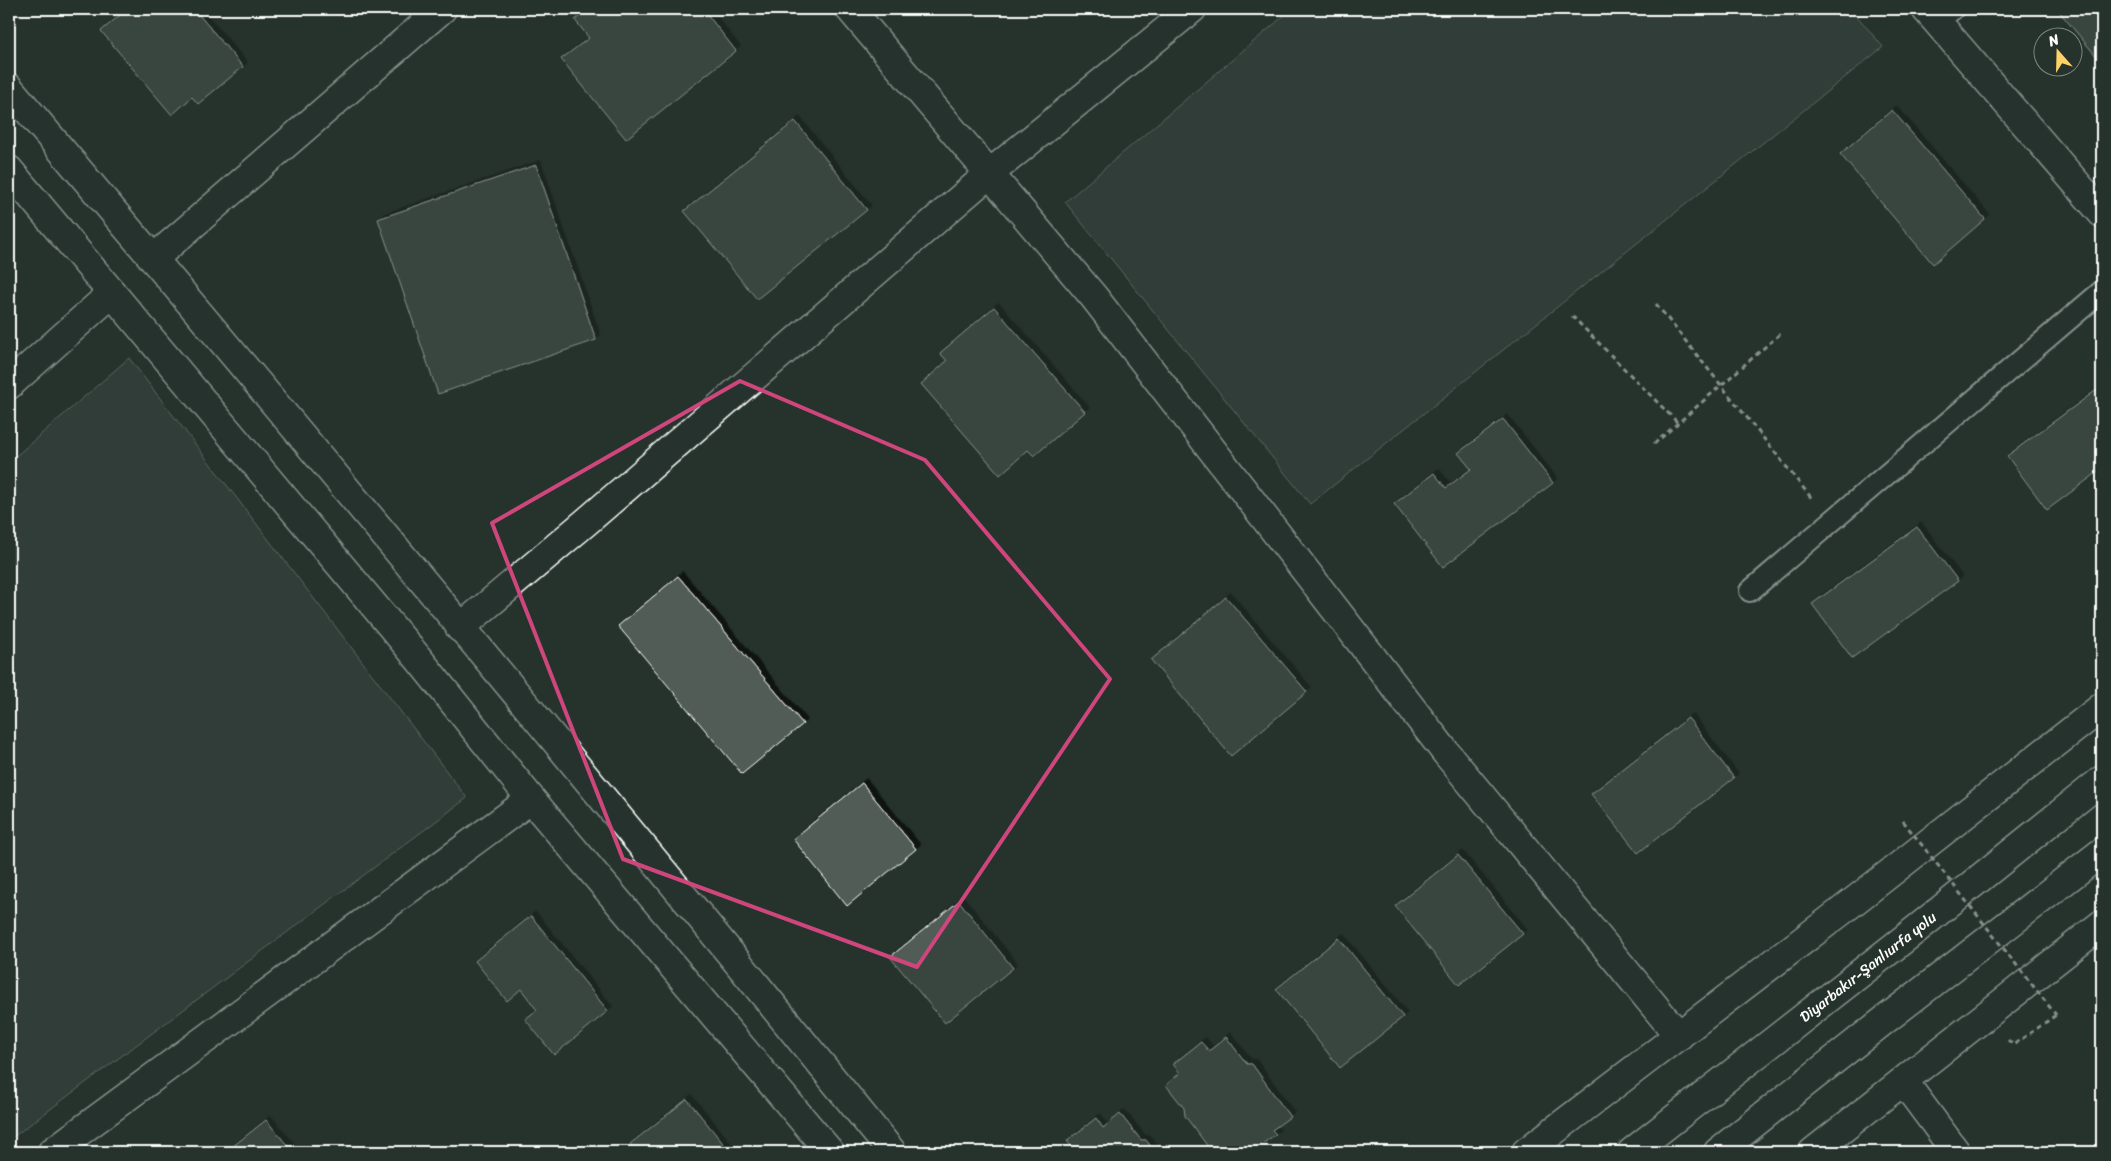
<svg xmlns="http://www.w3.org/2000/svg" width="2111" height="1161" viewBox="0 0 2111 1161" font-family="Sriracha,sans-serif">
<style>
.green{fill:#3e4944;stroke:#9ea4a2}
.building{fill:#515c57;stroke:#fff;filter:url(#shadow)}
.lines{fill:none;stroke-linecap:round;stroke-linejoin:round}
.lane-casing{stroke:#fff;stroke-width:24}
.street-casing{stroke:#fff;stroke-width:31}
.secondary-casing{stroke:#fff;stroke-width:31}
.highway-casing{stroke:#fff;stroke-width:31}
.path{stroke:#fff;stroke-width:3;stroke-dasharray:5 4;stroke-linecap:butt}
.lane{stroke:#26332d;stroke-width:20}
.street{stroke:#26332d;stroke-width:28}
.secondary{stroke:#26332d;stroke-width:28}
.highway{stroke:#26332d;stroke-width:28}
.path-bridge{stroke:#fff;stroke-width:3;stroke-dasharray:5 4;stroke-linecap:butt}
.marked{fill:none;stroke:#ce467c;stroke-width:4;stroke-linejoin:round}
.labels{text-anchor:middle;stroke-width:5;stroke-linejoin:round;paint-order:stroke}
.street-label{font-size:15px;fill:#fff;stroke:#26332d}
</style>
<defs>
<filter id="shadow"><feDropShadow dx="4.5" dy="-4.5" stdDeviation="0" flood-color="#0009"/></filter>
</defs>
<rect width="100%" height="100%" fill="#26332d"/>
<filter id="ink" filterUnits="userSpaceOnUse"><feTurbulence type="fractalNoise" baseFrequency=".02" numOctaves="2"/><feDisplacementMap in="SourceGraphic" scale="10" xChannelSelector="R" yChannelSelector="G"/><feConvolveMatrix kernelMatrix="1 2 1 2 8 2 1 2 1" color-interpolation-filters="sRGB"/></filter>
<g filter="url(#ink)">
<g class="green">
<path d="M1292,9H1851L1883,47L1310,504L1065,202Z"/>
<path d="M129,358L467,798L9,1140V462Z"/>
</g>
<g class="building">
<path d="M123,9H194L243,67L198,104L192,97L172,115L101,31L125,11Z"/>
<path d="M589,9H703L736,51L626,139L561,59L589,38L575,20Z"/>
<path d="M2057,9H2102V63Z"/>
<path d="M1892,110L1985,219L1933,264L1840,154Z"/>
<path d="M795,121L867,210L757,299L684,211Z"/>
<path d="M536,165L596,340L438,394L378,219Z"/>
<path d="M994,307L1085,412L1034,456L1028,450L1000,475L921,384L947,361L940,353Z"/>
<path d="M2102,386V469L2047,510L2007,456Z"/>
<path d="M1503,419L1553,483L1443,567L1394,504L1434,473L1446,488L1471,469L1458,453Z"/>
<path d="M1917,527L1958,581L1852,658L1812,604Z"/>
<path d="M678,576L803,724L742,774L618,626Z"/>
<path d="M1226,597L1307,692L1231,756L1151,660Z"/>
<path d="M1688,718L1734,778L1638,853L1591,794Z"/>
<path d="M862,783L916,849L847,906L793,839Z"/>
<path d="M1458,855L1523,934L1459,985L1395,906Z"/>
<path d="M959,901L1013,968L945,1023L890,957Z"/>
<path d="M531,916L608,1011L554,1055L525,1019L537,1010L521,989L507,1001L475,961Z"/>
<path d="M1339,938L1403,1017L1340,1068L1276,989Z"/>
<path d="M1226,1037L1247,1064H1252L1290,1117L1272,1130L1276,1134L1251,1152H1212L1185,1116L1184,1108L1166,1085L1180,1073L1173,1064L1201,1042L1209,1051Z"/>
<path d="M687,1099L730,1152H637L630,1144Z"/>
<path d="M1120,1114L1141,1140H1146L1155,1152H1071L1074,1150L1067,1141L1096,1118L1103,1128Z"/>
<path d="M266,1120L293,1152H228L227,1151Z"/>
</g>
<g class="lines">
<defs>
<g id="lane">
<path d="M1936,22L1953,9"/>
<path d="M1750,591L2102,291"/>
</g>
<g id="street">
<path d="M850,9L1094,297L1447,754L1679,1036"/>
<path d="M1926,9L2102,213"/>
<path d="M153,259L442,9"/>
<path d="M9,385L112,293"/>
<path d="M460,628L586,522L989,174L1192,9"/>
<path d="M1904,1082L1956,1152"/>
<path d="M52,1152L531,799"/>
</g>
<g id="secondary">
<path d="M9,88C307,440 602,794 892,1152"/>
<path d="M9,170L418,658L531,799L830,1152"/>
</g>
<g id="highway">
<path d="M1526,1152L1839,913L2102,707"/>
<path d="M1632,1152L1918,928L2102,780"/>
<path d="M1718,1152L1877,1026L2102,852"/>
<path d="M1813,1152L2102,924"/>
</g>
</defs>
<use href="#lane" class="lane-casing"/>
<use href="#street" class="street-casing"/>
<use href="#secondary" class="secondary-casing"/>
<use href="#highway" class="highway-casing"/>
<g class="path">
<path d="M1656,304L1813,500"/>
<path d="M1572,316L1677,422"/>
<path d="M1654,444L1781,333"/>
<path d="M2008,1040L2013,1045L2056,1015"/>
</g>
<use href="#lane" class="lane"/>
<use href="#street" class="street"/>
<use href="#secondary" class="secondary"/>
<use href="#highway" class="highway"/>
<path class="path-bridge" d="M1903,821L2056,1015"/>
</g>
</g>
<path d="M0 0H2111V1161H0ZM740,381L925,460L1110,679L917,967L623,859L492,523Z" fill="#26332d" fill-opacity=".55" fill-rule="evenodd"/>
<path class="marked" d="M740,381L925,460L1110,679L917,967L623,859L492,523Z"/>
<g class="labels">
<g class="street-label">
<text transform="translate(1868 967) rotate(-38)" y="5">Diyarbakır-Şanlıurfa yolu</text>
</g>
</g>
<rect width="2111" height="1161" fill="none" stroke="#26332d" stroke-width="30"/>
<rect x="15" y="15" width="2081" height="1131" fill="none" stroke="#fff" stroke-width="2" filter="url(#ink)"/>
<g transform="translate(2058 52) rotate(340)"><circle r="24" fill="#26332d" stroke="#7d8581"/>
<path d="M0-4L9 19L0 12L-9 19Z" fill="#ffd166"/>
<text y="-8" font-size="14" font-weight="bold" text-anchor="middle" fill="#ffffff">N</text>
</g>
</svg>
